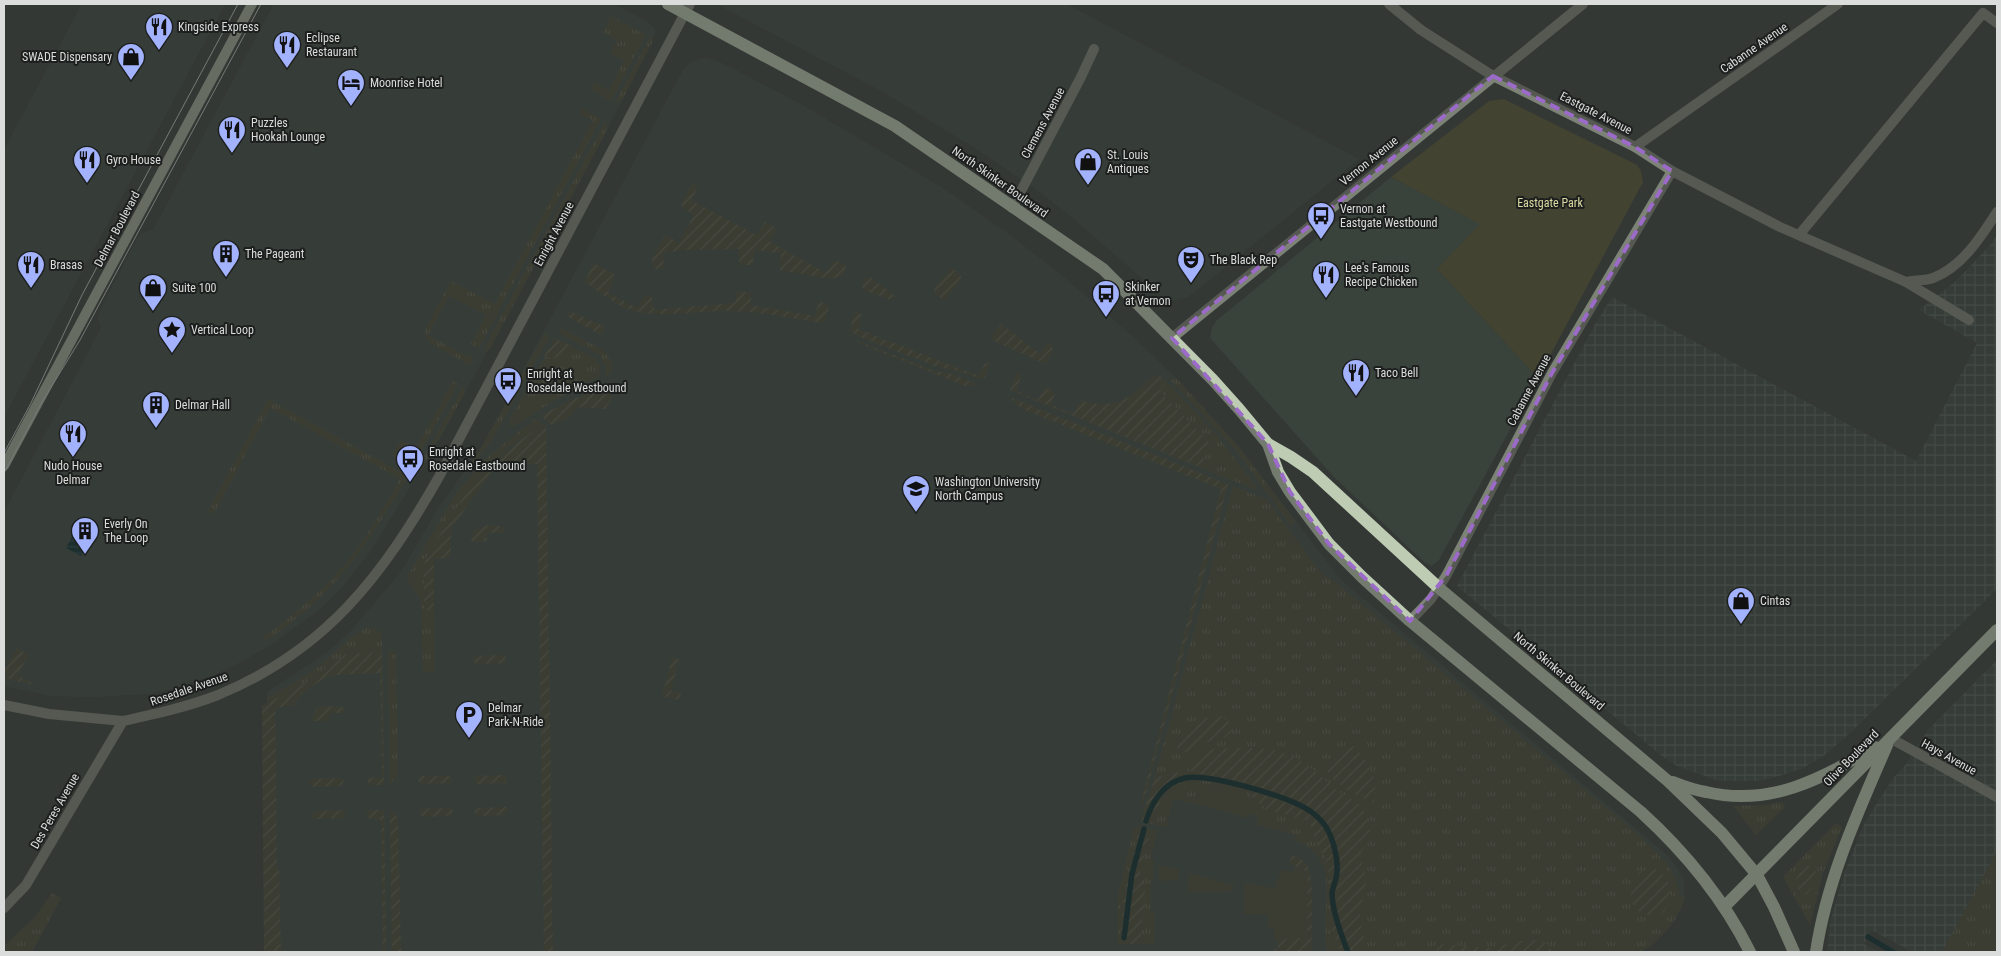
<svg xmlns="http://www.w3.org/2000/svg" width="2001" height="956" viewBox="0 0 2001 956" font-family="'Roboto Condensed',sans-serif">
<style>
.built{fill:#39433c}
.industrial{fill:url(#industrial-grid)}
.grass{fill:url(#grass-tufts)}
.park{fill:#434331}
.garden{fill:url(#garden-furrows)}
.water{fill:url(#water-rules)}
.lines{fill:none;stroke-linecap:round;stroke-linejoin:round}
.stream{stroke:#002327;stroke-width:5.5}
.minor{stroke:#7c8276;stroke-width:10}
.tertiary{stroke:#7c8276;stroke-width:10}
.secondary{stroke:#a2ac99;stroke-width:10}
.primary{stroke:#bfccb4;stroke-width:12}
.tram{stroke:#c5c9c6;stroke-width:1}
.marked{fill:none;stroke:#9c6ac9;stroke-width:4;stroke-dasharray:10 6;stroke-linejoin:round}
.labels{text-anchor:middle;stroke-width:4;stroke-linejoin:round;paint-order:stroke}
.poi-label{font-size:12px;fill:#dadddb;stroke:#1d1f1e;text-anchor:start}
.street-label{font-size:12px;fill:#dadddb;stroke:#1d1f1e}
.park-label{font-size:12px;fill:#dcdba3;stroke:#1d1f1e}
</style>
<defs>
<pattern id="industrial-grid" width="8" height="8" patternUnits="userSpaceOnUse" patternTransform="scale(1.25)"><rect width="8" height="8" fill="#39433c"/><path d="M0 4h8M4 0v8" fill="none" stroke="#555e58"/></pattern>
<pattern id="grass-tufts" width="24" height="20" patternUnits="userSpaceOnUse" patternTransform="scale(1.25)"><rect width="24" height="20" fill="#434331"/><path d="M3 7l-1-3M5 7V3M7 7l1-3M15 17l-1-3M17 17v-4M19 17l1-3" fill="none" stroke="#5e5e4e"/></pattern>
<pattern id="garden-furrows" width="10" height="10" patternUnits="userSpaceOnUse" patternTransform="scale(1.25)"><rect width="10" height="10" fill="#434331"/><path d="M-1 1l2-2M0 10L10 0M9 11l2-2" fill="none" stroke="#5e5e4e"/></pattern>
<pattern id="water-rules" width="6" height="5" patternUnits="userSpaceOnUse" patternTransform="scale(1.25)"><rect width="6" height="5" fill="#002327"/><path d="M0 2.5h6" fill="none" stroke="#254246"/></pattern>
</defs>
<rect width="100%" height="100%" fill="#343835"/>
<g class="built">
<path d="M82,4H225L4,417V150Z"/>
<path d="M274,4H614L646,21L655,29V35L606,132L442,435L370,552L338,592L316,612L272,644L243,661L212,676L178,687L149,694L92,697L53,696L4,686V512L101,328L98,319L102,306L139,236L144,232L153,230Z"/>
<path d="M717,4H1066L1359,159L1188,297L1171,301L1162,296L1072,217L1041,193L975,148L885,93Z"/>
<path d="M704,58L717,61L730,67L804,106L941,187L1010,235L1060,274L1131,335L1178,380L1239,447L1341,580L1668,856L1678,869L1684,880V901L1675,920L1654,944L1641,952H553L552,842L549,952H273L267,692L325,654L349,633L401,572L436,512L478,453L495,423L683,70L690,63Z"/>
<path d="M1391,177L1481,224L1437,269L1538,378L1439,560L1432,566L1425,563L1334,477L1210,338L1212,328L1216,321Z"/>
</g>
<g class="industrial">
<path d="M1997,234V589L1851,732L1825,755L1801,769L1779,776L1758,781H1719L1677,766L1663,757L1457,586L1594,326L1612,297L1916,461L1977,343L1919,310L1956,281L1992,243Z"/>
<path d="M1997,660V952H1913L1871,930L1864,944L1878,952H1827L1830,922L1845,871L1864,824L1891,781L1906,764L1928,730Z"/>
</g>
<g class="grass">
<path d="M611,16L646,35L611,101L591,90L595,83L609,90L624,61L610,53L617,40L603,32Z"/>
<path d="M650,37L653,41L622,100L615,103Z"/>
<path d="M582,108L601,119L479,348L471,344L486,315L449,296L428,335L465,355L466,354L474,358L470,365L431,344C425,340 424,336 426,328L451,281L495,304L593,120L579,113Z"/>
<path d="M605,122L607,124L606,132L490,349L486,351L483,350Z"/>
<path d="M560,328L603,350L612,362V373L605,376L606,366L599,355L559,333Z"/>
<path d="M545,333L549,338L490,443L454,486L478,453Z"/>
<path d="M555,339L595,358L601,367L599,377L555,400L514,426H510L509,421Z"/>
<path d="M1168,377L1178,380L1239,447L1295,521L1291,526L1238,453Z"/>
<path d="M453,381L458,384L413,466L392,455L399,443L402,441L416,448Z"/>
<path d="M1167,382L1217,436L1258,489L1257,490L1199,467L1212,445L1159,390Z"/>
<path d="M463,387L466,391L421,470L418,468Z"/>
<path d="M268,399L408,476C368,545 334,595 266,641L263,637C293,616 322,591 346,563C367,538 383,508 400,479L270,408L214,514L208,511Z"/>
<path d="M535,419L543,424L509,447L484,472L425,562V610H434L435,670L433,672H423L421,603L418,595L407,580L408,575L457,492L490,455Z"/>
<path d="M1233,486L1266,499L1322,574L1334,581L1633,830C1655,851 1675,864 1680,896L1685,897L1684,900C1677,922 1661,940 1641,952H1327C1318,912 1346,858 1294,840L1295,835L1256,824L1258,816L1249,814L1251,804L1239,790C1216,788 1203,775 1192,803L1173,799L1166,827L1152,824C1157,809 1162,795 1175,786V772L1168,776L1155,777Z"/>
<path d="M367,627L382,632V652L346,654L299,687L267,704V698L312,672L351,638Z"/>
<path d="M388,650L396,651L398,771L397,777L390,784Z"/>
<path d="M1780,802L1785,804L1784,808L1756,835L1733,806L1768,805Z"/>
<path d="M1836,823L1842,827L1823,873L1810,925L1783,877Z"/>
<path d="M1140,826L1123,899L1120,939L1125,944H1118V894L1134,828Z"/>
<path d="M1151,829L1158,830L1150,858L1154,860L1153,881H1151V912H1155L1154,944H1141L1142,924L1145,904V891L1140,873Z"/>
<path d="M1997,851V952H1942Z"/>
<path d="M52,893L61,898L32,952H4V946L35,917Z"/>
</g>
<g class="park">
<path d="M1504,99L1637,165L1641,171L1643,182L1538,378L1437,269L1480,224L1391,177L1489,101Z"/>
<path d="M1207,785L1239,790L1246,793L1251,804L1248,818L1192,803L1200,788Z"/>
<path d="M1159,865L1179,870V880L1158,881Z"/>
<path d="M1296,865L1307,873V939H1274V929H1268V914H1243L1244,890L1246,882L1275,889L1281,870L1293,873Z"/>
<path d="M1189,873L1234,885L1232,891L1188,892Z"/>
</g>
<g class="garden">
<path d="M694,184L697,185V189L691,200L756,235L765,222L775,228L776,230L770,242L826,273L833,261H836L846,266C846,275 838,278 831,279L780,270L781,253L755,250L752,265H740L739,263V249L682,250L663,253L664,269H655L652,260L664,236H667L679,243L694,215L682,207L681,204L691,185Z"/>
<path d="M594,263L615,275L608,293L637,308L644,296H650L652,298L654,310L735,303L737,291L751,293V305L815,316L818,304L821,302L829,306L826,318L822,323C790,318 759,311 726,311C696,311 663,318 634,311C616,306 600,292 584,282Z"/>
<path d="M950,269H953L961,276V279L947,298L943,299L935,293L934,289Z"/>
<path d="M870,277L894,295L895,299L891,300L863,290L862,286L866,278Z"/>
<path d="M570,311L605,327L601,335L570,318L568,316Z"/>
<path d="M856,311L862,315L858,329L979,376L985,363H990L985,378H979L957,371L935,366L860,337L850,331L852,319Z"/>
<path d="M1001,324L1040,354L1048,343L1050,344L1053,349L1047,362L1045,364L992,340L991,337Z"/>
<path d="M555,339L573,346C565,359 557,361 544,356Z"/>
<path d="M855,340L935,371L953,374L978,385L965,386L861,344Z"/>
<path d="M1017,373L1020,374L1021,377L1016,391L1038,400L1045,387L1055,393L1051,405L1073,414L1081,400C1100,407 1121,405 1137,391C1145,385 1149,377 1159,375L1167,382L1159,391L1212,445L1199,467L1010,390Z"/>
<path d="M611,381V400L605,409L578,407L569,417L552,425L545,420L542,415Z"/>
<path d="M1009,397L1228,484L1144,801L1140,807L1221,489L1022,409Z"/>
<path d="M543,424L546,427L553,952H544L537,464L496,465L452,528C449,538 453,550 449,558L434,559V610H424C425,599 422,571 425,561C428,552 435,543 440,534C468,484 496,457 543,424Z"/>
<path d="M488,525L500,526L503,528L504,533H486L487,541L471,542L474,531Z"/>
<path d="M17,648L29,655L17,675L38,686L4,678V672Z"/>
<path d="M382,652L384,785H369L367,780L368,778L382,777L380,673L333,675C319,680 301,692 294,705L275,708L277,869H279L281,952H264L262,706L299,687L346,654Z"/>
<path d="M504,655L506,658L504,663L476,664L472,660L475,656Z"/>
<path d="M672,658L679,659L671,691L681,693L679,700L662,696Z"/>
<path d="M322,706L343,707L346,713H329V721H311L316,709Z"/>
<path d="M1214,716C1225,717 1229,719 1233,729C1226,742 1211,740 1199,744C1192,746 1189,752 1181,754L1177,751L1178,736L1201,719Z"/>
<path d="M1352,745C1369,761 1377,777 1375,800L1372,803L1345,789L1330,777L1325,765L1342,747Z"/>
<path d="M1254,748C1277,749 1298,756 1315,771C1322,776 1328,784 1335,789C1343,795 1355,800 1361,807C1369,816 1371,829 1371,840L1362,850L1360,856L1366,876V889L1360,907V920L1365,943C1360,953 1350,955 1339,950L1331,926L1337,906L1336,894L1332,887L1325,857L1318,848L1311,826L1305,820L1298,818L1267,810L1253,798L1244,783C1234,780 1192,773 1188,770C1190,764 1193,757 1199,753C1208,746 1241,749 1254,748Z"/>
<path d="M1182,771L1184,773C1180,782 1175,785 1168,791C1160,799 1155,813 1152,824L1143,822L1141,819L1155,777L1168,776Z"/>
<path d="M505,775L507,779L505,783L477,784L474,780L476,776Z"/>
<path d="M421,776H449L452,779L449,783L421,784L418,781Z"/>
<path d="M341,778L344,781L341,786L313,787L309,783L312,779Z"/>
<path d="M506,807L508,810L505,815L478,816L474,812L477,808Z"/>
<path d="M451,808L453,811L451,816L422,817L419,813L422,809Z"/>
<path d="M344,810L346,813L343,818L315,819L312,815L315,811Z"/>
<path d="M371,810H384L386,952H383L381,820L367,818V812Z"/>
<path d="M390,810L396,815L398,820L401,952H392Z"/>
<path d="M1140,826L1151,829L1140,873L1145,891V904L1142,924L1141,944H1125L1120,939L1123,899Z"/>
<path d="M1293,856C1302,857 1309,865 1310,874C1314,895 1311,924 1312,946L1310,952H1274V949H1278V939L1307,938V873L1301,868L1289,864L1291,857Z"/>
<path d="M1807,866H1812L1816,870C1815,878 1813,891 1805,895L1797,889C1795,878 1797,872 1807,866Z"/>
<path d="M1650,867C1659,869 1663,874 1668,881C1671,887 1672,894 1670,900C1668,905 1666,911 1662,913C1649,921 1630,910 1631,895C1631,887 1636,879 1639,873Z"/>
<path d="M1534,940C1542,941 1548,942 1551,950L1550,952H1429L1431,948L1437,944L1493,948L1515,942Z"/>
</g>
<path class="water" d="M83,516L98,524L81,556L66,548Z"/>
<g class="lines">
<g class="stream">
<path d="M1146,821C1152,802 1164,782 1185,778C1209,773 1290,797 1310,811C1316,815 1322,821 1326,827C1333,838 1338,858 1337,871C1337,879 1333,886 1332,893C1332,909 1342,937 1348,952"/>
<path d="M1868,937L1893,952"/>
<path d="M1124,938L1132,874L1144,829"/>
</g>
<g class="minor">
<path d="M1389,4L1421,30L1493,76L1635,147L1672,171L1780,227L1906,282L1969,320"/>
<path d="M685,13L690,4"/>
<path d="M1635,147L1838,4"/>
<path d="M1012,208L1081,77L1094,49"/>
<path d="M1799,235L1983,13L1997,23"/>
<path d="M1906,282C1914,280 1925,281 1933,278C1962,267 1981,237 1997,212"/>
<path d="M1410,621L1431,599L1446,576L1552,373L1672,171"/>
<path d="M4,705L49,714L123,721"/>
<path d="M1890,738L1997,797"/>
</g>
<g class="tertiary">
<path d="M1172,338L1583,4"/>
<path d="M4,908L26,885L123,721C155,714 187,707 218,695C327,650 383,575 440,475L685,13"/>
</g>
<path class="secondary" d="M4,466L252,4"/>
<g class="primary">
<path d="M668,4L895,126L1103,269L1213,380L1239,409L1268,444L1278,472L1290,492L1329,544L1362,577L1410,621L1641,812C1686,853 1723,898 1750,952"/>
<path d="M1268,444L1291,457L1313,472L1439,588L1668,781L1722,833L1757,875L1774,907L1794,952"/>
<path d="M1673,782C1683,786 1694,790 1706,792C1771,807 1821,779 1875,747"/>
<path d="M1725,906L1997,630"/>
<path d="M1816,952C1827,879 1858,812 1887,745"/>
</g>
<g class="tram">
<path d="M4,453L30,405L82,295L238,4"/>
<path d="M4,473L42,402L80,340L261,4"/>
</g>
</g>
<path d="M0 0H2001V956H0ZM1493,76L1635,147L1672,171L1552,373L1446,576L1410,621L1329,544L1290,492L1268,444L1172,338Z" fill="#343835" fill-opacity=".55" fill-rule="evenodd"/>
<path class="marked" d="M1493,76L1635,147L1672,171L1552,373L1446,576L1410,621L1329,544L1290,492L1268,444L1172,338Z"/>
<defs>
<symbol id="restaurant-pin" viewBox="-11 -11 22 30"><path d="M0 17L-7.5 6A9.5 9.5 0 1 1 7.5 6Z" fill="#a3b2fd" stroke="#1d1f1e"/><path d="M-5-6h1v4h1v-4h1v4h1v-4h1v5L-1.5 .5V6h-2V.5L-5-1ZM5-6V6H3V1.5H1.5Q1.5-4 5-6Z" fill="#111"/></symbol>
<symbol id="shop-pin" viewBox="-11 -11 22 30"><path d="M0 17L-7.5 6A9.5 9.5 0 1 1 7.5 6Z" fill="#a3b2fd" stroke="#1d1f1e"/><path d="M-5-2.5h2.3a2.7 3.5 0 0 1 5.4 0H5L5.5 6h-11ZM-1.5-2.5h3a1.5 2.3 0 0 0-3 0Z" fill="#111"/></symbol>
<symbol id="hotel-pin" viewBox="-11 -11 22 30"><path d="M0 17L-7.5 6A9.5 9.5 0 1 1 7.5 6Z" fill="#a3b2fd" stroke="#1d1f1e"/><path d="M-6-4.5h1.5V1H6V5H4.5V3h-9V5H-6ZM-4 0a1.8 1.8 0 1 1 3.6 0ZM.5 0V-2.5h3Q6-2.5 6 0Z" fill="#111"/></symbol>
<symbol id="bus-pin" viewBox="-11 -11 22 30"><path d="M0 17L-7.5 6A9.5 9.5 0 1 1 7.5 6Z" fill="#a3b2fd" stroke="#1d1f1e"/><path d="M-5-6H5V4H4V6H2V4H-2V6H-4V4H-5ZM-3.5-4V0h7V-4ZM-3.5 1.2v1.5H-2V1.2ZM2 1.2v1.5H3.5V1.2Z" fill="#111"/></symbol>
<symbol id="building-pin" viewBox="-11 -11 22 30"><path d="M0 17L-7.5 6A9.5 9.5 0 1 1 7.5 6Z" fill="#a3b2fd" stroke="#1d1f1e"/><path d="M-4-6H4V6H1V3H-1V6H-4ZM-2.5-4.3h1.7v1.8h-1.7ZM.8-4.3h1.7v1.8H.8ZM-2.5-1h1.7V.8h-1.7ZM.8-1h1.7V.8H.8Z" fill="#111"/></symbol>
<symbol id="theatre-pin" viewBox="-11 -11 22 30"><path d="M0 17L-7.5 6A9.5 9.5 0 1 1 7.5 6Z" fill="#a3b2fd" stroke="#1d1f1e"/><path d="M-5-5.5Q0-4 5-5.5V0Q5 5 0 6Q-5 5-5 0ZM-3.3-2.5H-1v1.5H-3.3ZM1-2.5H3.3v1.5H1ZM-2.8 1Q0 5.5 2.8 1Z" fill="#111"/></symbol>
<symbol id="sight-pin" viewBox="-11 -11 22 30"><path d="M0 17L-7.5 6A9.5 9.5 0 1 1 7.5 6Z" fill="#a3b2fd" stroke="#1d1f1e"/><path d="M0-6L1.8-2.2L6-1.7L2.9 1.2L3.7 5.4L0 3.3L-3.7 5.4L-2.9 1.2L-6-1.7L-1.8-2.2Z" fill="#111"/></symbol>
<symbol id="university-pin" viewBox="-11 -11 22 30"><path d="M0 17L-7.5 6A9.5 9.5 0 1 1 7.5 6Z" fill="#a3b2fd" stroke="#1d1f1e"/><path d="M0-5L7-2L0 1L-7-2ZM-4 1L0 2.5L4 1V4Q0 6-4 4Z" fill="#111"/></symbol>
<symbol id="parking-pin" viewBox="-11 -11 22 30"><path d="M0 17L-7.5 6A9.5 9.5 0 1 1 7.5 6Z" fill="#a3b2fd" stroke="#1d1f1e"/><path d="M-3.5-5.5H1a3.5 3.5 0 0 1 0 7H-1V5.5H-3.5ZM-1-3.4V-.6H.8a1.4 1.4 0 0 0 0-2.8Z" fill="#111"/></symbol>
</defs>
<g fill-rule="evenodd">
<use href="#restaurant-pin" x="143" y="11" width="32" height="43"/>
<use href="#restaurant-pin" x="271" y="29" width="32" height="43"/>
<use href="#shop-pin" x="115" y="41" width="32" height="43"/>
<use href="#hotel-pin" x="335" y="67" width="32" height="43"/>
<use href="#restaurant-pin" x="216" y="114" width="32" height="43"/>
<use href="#restaurant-pin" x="71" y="144" width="32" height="43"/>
<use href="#shop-pin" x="1072" y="146" width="32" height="43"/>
<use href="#bus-pin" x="1305" y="200" width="32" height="43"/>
<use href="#building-pin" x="210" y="238" width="32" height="43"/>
<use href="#theatre-pin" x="1175" y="244" width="32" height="43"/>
<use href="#restaurant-pin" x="15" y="249" width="32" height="43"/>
<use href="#restaurant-pin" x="1310" y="259" width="32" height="43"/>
<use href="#shop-pin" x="137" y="272" width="32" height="43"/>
<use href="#bus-pin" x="1090" y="278" width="32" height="43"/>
<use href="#sight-pin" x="156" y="314" width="32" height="43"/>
<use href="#restaurant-pin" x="1340" y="357" width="32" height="43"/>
<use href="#bus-pin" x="492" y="365" width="32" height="43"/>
<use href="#building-pin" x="140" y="389" width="32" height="43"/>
<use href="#restaurant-pin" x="57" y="418" width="32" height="43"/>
<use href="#bus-pin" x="394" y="443" width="32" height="43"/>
<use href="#university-pin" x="900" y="473" width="32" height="43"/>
<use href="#building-pin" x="69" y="515" width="32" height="43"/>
<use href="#shop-pin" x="1725" y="585" width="32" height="43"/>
<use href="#parking-pin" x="453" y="699" width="32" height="43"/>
</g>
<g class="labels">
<g class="poi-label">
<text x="178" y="31">Kingside Express</text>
<text x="306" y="42">Eclipse<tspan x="306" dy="14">Restaurant</tspan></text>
<text x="112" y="61" text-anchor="end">SWADE Dispensary</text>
<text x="370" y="87">Moonrise Hotel</text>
<text x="251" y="127">Puzzles<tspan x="251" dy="14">Hookah Lounge</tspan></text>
<text x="1107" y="159">St. Louis<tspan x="1107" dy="14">Antiques</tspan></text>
<text x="106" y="164">Gyro House</text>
<text x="1340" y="213">Vernon at<tspan x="1340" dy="14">Eastgate Westbound</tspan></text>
<text x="245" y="258">The Pageant</text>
<text x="1210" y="264">The Black Rep</text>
<text x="50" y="269">Brasas</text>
<text x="1345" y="272">Lee's Famous<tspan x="1345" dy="14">Recipe Chicken</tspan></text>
<text x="1125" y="291">Skinker<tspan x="1125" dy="14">at Vernon</tspan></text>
<text x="172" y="292">Suite 100</text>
<text x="191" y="334">Vertical Loop</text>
<text x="1375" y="377">Taco Bell</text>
<text x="527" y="378">Enright at<tspan x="527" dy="14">Rosedale Westbound</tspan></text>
<text x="175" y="409">Delmar Hall</text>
<text x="429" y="456">Enright at<tspan x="429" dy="14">Rosedale Eastbound</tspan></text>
<text x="73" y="470" text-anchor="middle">Nudo House<tspan x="73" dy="14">Delmar</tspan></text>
<text x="935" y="486">Washington University<tspan x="935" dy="14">North Campus</tspan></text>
<text x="104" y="528">Everly On<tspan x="104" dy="14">The Loop</tspan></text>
<text x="1760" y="605">Cintas</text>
<text x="488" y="712">Delmar<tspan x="488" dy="14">Park-N-Ride</tspan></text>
</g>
<g class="street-label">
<text transform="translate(1754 48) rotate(-35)" y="4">Cabanne Avenue</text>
<text transform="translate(1596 113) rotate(27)" y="4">Eastgate Avenue</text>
<text transform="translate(1043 123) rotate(-62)" y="4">Clemens Avenue</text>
<text transform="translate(1369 161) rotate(-39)" y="4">Vernon Avenue</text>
<text transform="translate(1000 182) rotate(35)" y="4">North Skinker Boulevard</text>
<text transform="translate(117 229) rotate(-62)" y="4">Delmar Boulevard</text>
<text transform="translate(554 234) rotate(-62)" y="4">Enright Avenue</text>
<text transform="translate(1529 390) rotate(-62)" y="4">Cabanne Avenue</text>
<text transform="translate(1559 671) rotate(40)" y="4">North Skinker Boulevard</text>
<text transform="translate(189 689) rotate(-19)" y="4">Rosedale Avenue</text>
<text transform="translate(1949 757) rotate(29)" y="4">Hays Avenue</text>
<text transform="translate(1851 758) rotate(-46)" y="4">Olive Boulevard</text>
<text transform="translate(55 811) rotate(-60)" y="4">Des Peres Avenue</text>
</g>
<g class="park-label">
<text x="1550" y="207">Eastgate Park</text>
</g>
</g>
<rect width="2001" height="956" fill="none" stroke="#dadddb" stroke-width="10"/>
</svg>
